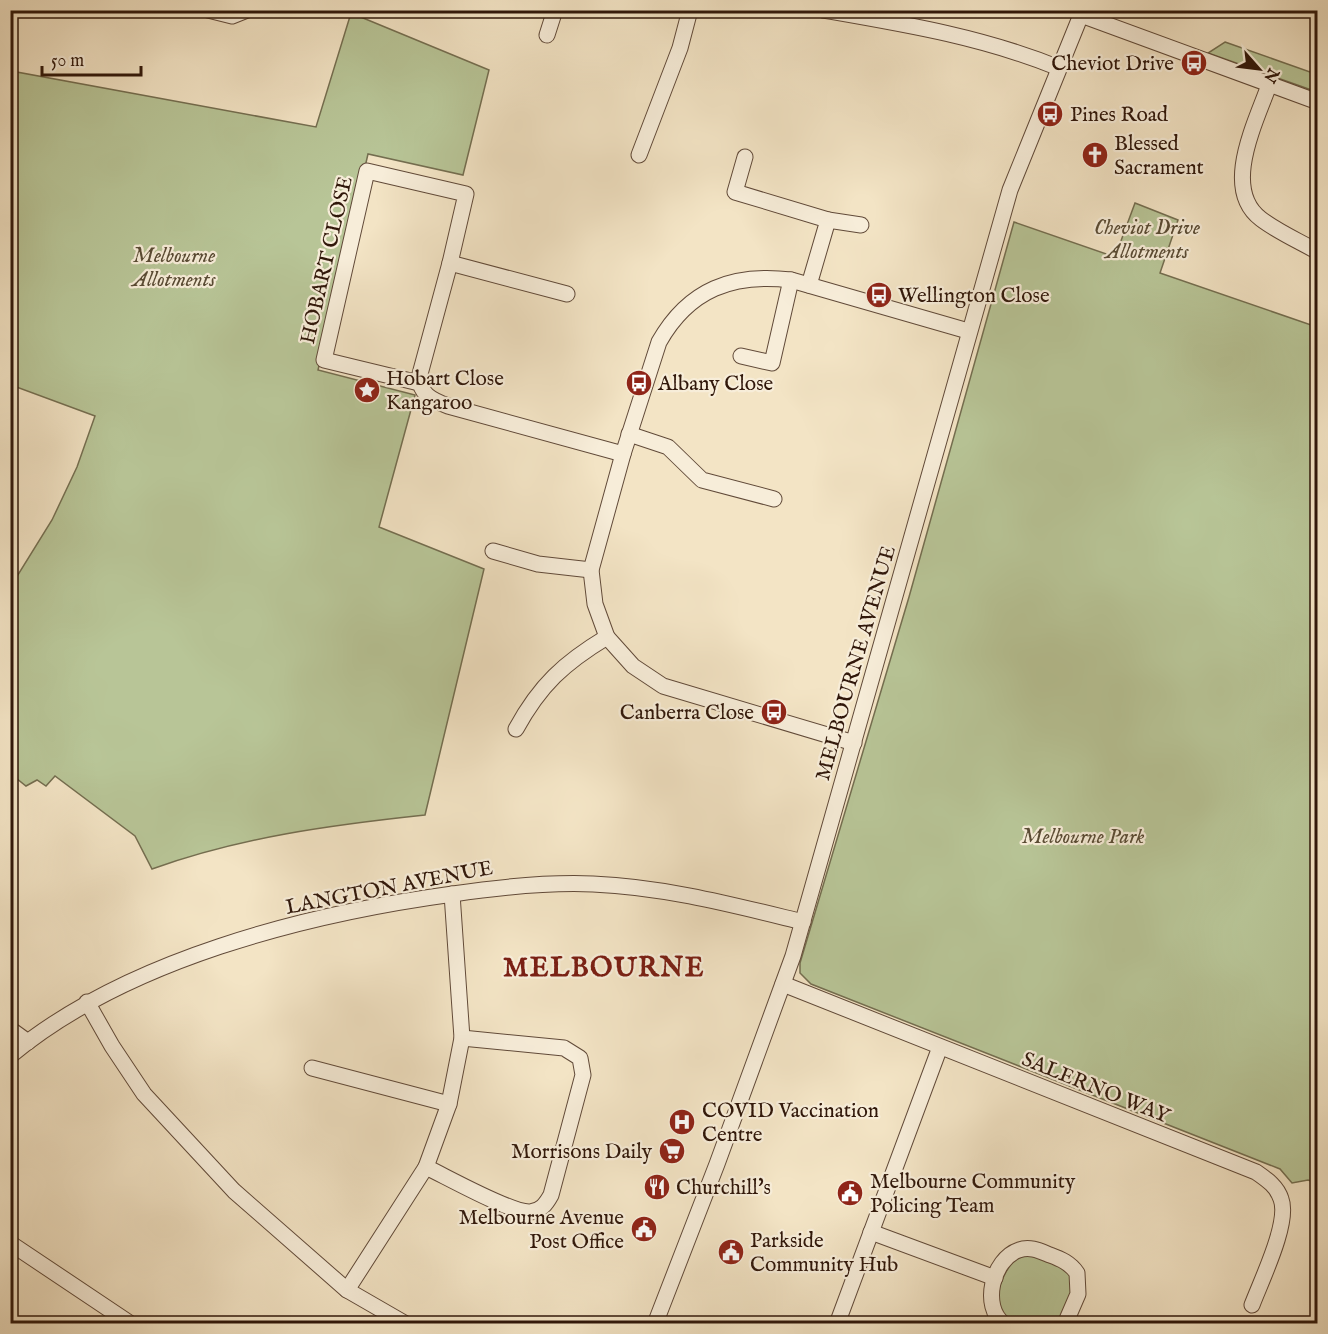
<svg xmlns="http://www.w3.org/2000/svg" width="1328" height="1334" viewBox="0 0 1328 1334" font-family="'IM FELL English',serif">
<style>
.green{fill:#b8c597;stroke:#746e50;stroke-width:1.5}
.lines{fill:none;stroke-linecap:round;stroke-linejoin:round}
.minor-casing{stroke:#614a39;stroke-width:17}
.minor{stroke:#f7edd9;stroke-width:15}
.labels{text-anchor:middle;stroke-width:4.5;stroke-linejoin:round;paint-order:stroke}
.poi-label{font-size:21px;fill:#30170a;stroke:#f7edd9;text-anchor:start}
.park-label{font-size:21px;font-style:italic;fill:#594b34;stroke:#f7edd9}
.street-label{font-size:21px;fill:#30170a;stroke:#f7edd9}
.district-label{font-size:27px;font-weight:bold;letter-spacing:1.5px;fill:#7a1f14;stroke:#f7edd9}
</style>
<rect width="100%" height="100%" fill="#f3e4c5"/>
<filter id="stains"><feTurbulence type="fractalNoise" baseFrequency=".00333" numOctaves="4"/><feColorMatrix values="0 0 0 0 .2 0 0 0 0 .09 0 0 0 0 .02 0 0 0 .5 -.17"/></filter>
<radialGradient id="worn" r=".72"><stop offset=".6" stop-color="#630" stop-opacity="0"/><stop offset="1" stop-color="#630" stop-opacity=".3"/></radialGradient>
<g class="green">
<path d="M351,13L489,70L463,175L368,154L318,370L415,395L379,527L484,569L425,815C331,825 241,837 152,869L135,836L55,776L46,786L37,780L26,786L11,774V586L52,520L77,467L95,416L11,385V71L316,127Z"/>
<path d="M1225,42L1313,73L1317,92L1208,53Z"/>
<path d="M1135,203L1178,220L1160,273L1317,327V1183L1308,1180L1292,1183L1280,1169L811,984L800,973V963L909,597L1014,222L1115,257Z"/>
<path d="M1034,1254L1069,1271L1074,1286L1059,1323C1046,1323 1029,1326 1016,1323C983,1314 1001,1273 1017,1257Z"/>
</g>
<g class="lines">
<defs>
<g id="minor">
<path d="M208,10L232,16L247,10"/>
<path d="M823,10C904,24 983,37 1059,68"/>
<path d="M1081,15L1318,102"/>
<path d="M547,35L555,10"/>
<path d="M1269,85C1256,122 1221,189 1261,219C1278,232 1299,241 1318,252"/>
<path d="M639,155L680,48L690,10"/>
<path d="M745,157L735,192L828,220L809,285"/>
<path d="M828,220L861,225"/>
<path d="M450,263L420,374C418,394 432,400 448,406L623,454"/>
<path d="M741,356L772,363L791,280"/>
<path d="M419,383L324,360L367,171L466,194L450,263L567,294"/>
<path d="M629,434L668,447L702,480L774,499"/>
<path d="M493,551L538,564L591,570"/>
<path d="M516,729C540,685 564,663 607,637"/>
<path d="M854,743L663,686L633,666L607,637L595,604L591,570L623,454L659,342C689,289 733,273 791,280L968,331"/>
<path d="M783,984L1256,1172C1266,1179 1277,1186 1281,1199C1290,1222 1261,1281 1252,1305"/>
<path d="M87,1002L112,1046L144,1094L234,1191L347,1290L406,1324"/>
<path d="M10,1029L28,1042"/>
<path d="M10,1056C125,960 306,914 453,894C500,887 545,882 593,884C665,887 733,905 803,922"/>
<path d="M312,1068L449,1104"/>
<path d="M426,1167C447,1177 511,1213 530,1212C541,1211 546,1204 551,1195L583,1075L580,1058L564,1048L462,1038"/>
<path d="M871,1232L995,1278"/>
<path d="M10,1243L131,1324"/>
<path d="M347,1290L426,1167L449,1104L462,1038L452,894"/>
<path d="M655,1324L717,1164L793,956L1010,190L1083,10"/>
<path d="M837,1324L940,1047"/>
<path d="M1004,1324C981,1307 992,1259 1019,1250C1030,1246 1040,1251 1050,1255C1061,1259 1070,1263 1077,1273L1078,1294L1065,1324"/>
</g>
</defs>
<use href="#minor" class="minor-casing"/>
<use href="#minor" class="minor"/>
</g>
<defs>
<symbol id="bus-disc" viewBox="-11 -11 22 22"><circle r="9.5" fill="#8f2418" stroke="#f7edd9"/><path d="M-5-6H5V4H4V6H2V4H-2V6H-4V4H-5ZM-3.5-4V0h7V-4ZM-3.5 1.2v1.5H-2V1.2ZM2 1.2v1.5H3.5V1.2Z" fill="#fff"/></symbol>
<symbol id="church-disc" viewBox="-11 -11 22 22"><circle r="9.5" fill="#8f2418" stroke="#f7edd9"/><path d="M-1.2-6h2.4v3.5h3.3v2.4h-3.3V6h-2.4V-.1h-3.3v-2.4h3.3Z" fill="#fff"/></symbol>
<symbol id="sight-disc" viewBox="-11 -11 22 22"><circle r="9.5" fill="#8f2418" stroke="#f7edd9"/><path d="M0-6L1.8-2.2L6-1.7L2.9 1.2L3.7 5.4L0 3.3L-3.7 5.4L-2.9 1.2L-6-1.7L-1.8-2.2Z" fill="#fff"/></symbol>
<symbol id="hospital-disc" viewBox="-11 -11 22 22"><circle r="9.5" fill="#8f2418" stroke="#f7edd9"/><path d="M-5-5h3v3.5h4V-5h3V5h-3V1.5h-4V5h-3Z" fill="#fff"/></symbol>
<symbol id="supermarket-disc" viewBox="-11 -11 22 22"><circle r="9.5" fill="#8f2418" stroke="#f7edd9"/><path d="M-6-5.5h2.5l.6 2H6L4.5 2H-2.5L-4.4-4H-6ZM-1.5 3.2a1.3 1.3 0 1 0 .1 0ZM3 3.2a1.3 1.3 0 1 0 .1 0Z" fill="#fff"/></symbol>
<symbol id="restaurant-disc" viewBox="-11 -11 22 22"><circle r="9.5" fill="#8f2418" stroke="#f7edd9"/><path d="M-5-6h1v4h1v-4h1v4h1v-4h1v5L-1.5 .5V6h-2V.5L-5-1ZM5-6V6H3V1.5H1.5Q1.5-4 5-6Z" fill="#fff"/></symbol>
<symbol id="civic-disc" viewBox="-11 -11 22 22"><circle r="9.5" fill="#8f2418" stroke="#f7edd9"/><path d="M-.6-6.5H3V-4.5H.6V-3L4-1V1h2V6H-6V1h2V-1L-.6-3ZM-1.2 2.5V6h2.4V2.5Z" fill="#fff"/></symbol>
</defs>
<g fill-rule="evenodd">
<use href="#bus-disc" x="1179" y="48" width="30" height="30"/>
<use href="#bus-disc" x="1035" y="99" width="30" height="30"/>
<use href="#church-disc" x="1080" y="140" width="30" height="30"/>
<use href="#bus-disc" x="864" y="280" width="30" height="30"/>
<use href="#bus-disc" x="624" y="368" width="30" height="30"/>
<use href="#sight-disc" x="352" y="375" width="30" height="30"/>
<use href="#bus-disc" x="759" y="697" width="30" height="30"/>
<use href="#hospital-disc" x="667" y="1107" width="30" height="30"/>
<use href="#supermarket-disc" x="657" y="1136" width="30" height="30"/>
<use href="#restaurant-disc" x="642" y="1172" width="30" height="30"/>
<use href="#civic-disc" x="835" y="1178" width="30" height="30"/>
<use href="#civic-disc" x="629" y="1214" width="30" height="30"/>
<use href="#civic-disc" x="716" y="1237" width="30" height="30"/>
</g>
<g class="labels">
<g class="poi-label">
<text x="1174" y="70" text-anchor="end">Cheviot Drive</text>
<text x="1070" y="121">Pines Road</text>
<text x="1114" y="150">Blessed<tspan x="1114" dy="24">Sacrament</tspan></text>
<text x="898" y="302">Wellington Close</text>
<text x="386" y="385">Hobart Close<tspan x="386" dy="24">Kangaroo</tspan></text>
<text x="658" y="390">Albany Close</text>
<text x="754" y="719" text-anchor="end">Canberra Close</text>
<text x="702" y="1117">COVID Vaccination<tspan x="702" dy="24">Centre</tspan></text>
<text x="652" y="1158" text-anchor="end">Morrisons Daily</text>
<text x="870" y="1188">Melbourne Community<tspan x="870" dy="24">Policing Team</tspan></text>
<text x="676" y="1194">Churchill's</text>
<text x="624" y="1224" text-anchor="end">Melbourne Avenue<tspan x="624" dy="24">Post Office</tspan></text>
<text x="750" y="1247">Parkside<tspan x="750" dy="24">Community Hub</tspan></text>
</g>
<g class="park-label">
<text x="1147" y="234">Cheviot Drive<tspan x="1147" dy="24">Allotments</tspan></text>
<text x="174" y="262">Melbourne<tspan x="174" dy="24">Allotments</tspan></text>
<text x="1083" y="843">Melbourne Park</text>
</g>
<g class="street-label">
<text transform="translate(326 260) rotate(-77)" y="7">HOBART CLOSE</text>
<text transform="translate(855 663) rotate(-74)" y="7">MELBOURNE AVENUE</text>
<text transform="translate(389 887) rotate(-11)" y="7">LANGTON AVENUE</text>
<text transform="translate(1096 1087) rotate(22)" y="7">SALERNO WAY</text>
</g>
<g class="district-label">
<text x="604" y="976">MELBOURNE</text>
</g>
</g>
<rect width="1328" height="1334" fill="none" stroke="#f3e4c5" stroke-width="36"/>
<rect x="12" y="12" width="1304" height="1310" fill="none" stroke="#30170a" stroke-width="3"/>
<rect x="18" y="18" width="1292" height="1298" fill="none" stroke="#30170a" stroke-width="1.5"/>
<g transform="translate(1259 69) rotate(118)" stroke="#f7edd9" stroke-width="4.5" paint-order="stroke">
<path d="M0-4.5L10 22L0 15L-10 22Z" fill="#30170a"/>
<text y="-9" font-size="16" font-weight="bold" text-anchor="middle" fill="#30170a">N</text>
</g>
<path d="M42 66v9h99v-9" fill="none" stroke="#30170a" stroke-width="3"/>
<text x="51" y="66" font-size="18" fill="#30170a" stroke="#f7edd9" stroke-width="4.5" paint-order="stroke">50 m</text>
<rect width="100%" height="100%" filter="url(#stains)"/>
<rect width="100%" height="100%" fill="url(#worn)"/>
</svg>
